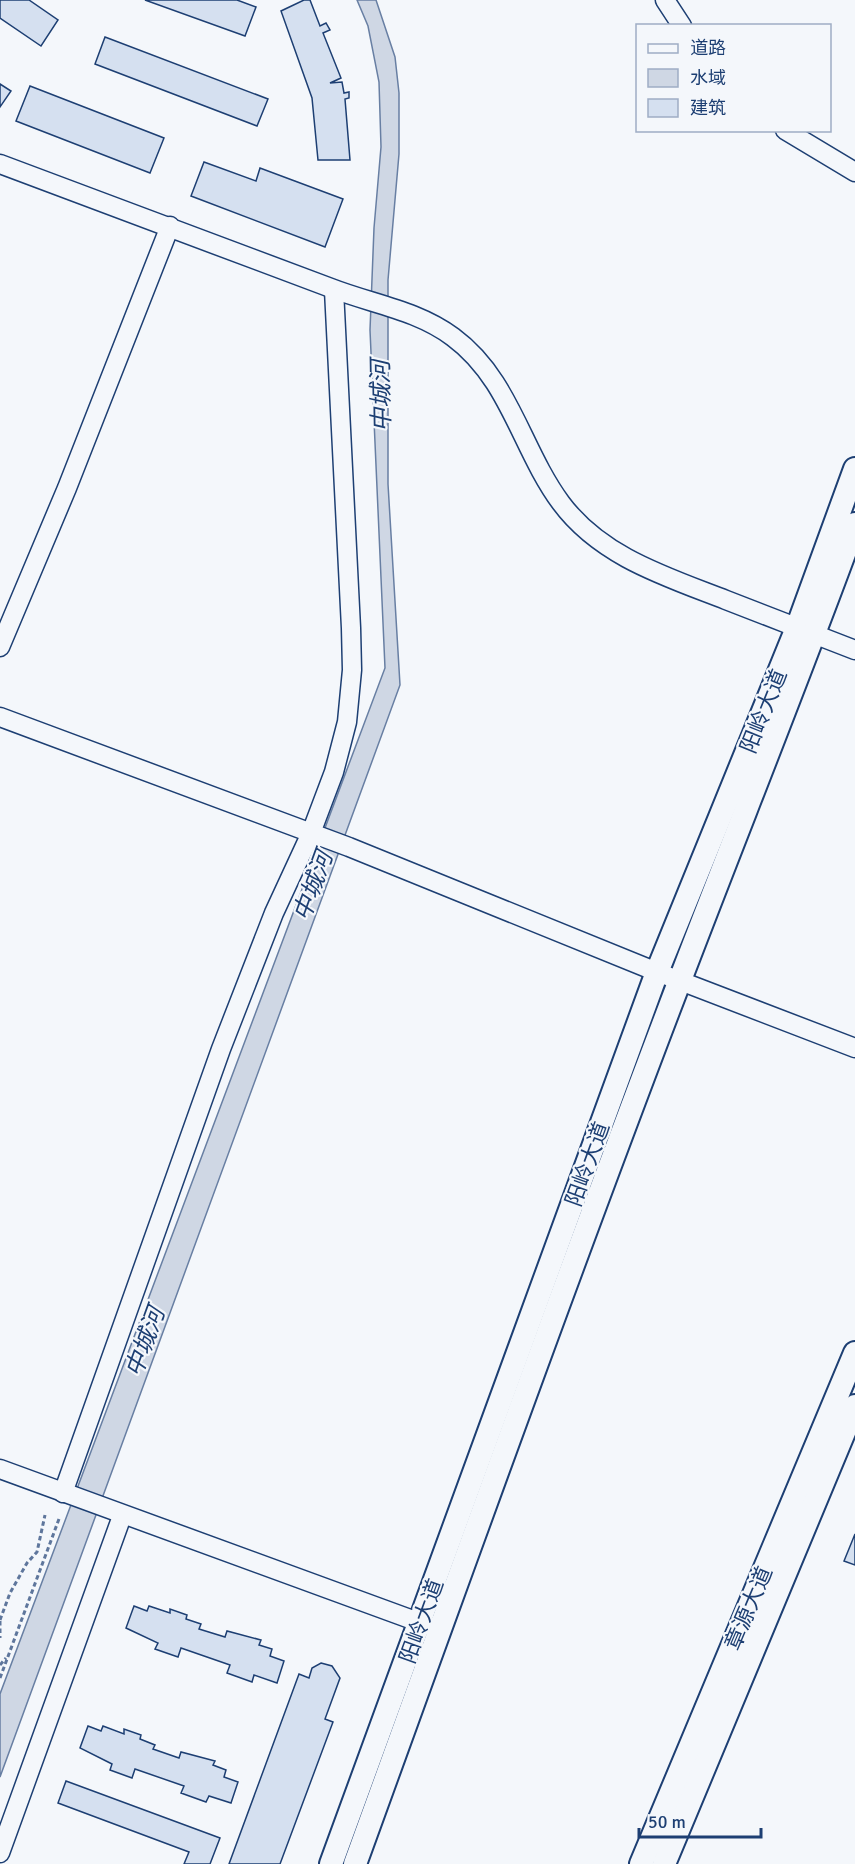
<svg xmlns="http://www.w3.org/2000/svg" width="855" height="1864" viewBox="0 0 855 1864" font-family="Signika,'Noto Sans SC',sans-serif">
<style>
.water{fill:#cfd7e4;stroke:#687fa3;stroke-width:1.5}
.building{fill:#d5e0f0;stroke:#1d3f73;stroke-width:1.5}
.lines{fill:none;stroke-linecap:round;stroke-linejoin:round}
.minor-casing{stroke:#1d3f73;stroke-width:21}
.major-casing{stroke:#1d3f73;stroke-width:26}
.path{stroke:#5e769c;stroke-width:3;stroke-dasharray:4.5 3;stroke-linecap:butt}
.minor{stroke:#f4f7fb;stroke-width:18}
.major{stroke:#f4f7fb;stroke-width:22}
.labels{text-anchor:middle;stroke-width:4.5;stroke-linejoin:round;paint-order:stroke}
.street-label{font-size:22px;fill:#1d3f73;stroke:#f4f7fb}
.water-label{font-size:24px;font-style:italic;fill:#1d3f73;stroke:#f4f7fb}
</style>
<rect width="100%" height="100%" fill="#f4f7fb"/>
<path class="water" d="M357,0H376L395,57L399,93V154L388,280V484L400,685L0,1777V1694L385,668L370,330L374,228L381,147L379,82L368,26Z"/>
<g class="building">
<path d="M0,0H29L58,20L41,46L0,18Z"/>
<path d="M145,0H237L256,7L245,36Z"/>
<path d="M304,0H310L320,26L326,23L330,30L323,33L341,78L330,83L342,82L344,93L349,92V98L345,99L350,160H318L312,98L281,11Z"/>
<path d="M105,37L268,99L257,126L95,64Z"/>
<path d="M0,84L11,91L0,107Z"/>
<path d="M30,86L164,138L150,173L16,121Z"/>
<path d="M204,162L256,181L260,168L343,199L325,247L191,196Z"/>
<path d="M855,1534V1565L844,1561Z"/>
<path d="M134,1606L147,1611L149,1606L170,1613V1609L187,1615L186,1619L201,1624L199,1629L225,1637L227,1631L261,1640L259,1645L272,1649L270,1656L284,1661L277,1683L254,1675L252,1682L227,1673L230,1665L181,1648L178,1657L155,1649L158,1643L126,1628Z"/>
<path d="M321,1663L332,1666L340,1678L325,1719L333,1722L280,1864H229L299,1674L309,1678L312,1668Z"/>
<path d="M88,1726L101,1731L103,1726L124,1734V1729L141,1735L140,1739L155,1745L153,1749L179,1758L181,1752L215,1761L213,1765L226,1770L224,1777L238,1782L231,1803L209,1796L206,1802L181,1793L184,1786L135,1769L132,1778L110,1770L112,1764L80,1748Z"/>
<path d="M66,1781L220,1838L210,1864H184L189,1852L58,1803Z"/>
</g>
<g class="lines">
<defs>
<g id="minor">
<path d="M665,0L682,26"/>
<path d="M785,130L855,172"/>
<path d="M0,164C110,205 220,247 331,288C372,304 417,310 453,337C510,379 521,449 561,503C601,557 667,577 726,600C769,617 812,633 855,650"/>
<path d="M0,647L67,488L170,226"/>
<path d="M0,717L349,847L657,972L855,1048"/>
<path d="M0,1469L432,1627"/>
<path d="M63,1493L221,1049L274,913L311,833L334,772L347,722L352,670L351,628L334,290"/>
<path d="M0,1853L122,1516"/>
</g>
<g id="major">
<path d="M331,1864L657,972L797,628L855,469"/>
<path d="M355,1864C462,1569 568,1273 680,980C738,828 799,677 855,524"/>
<path d="M641,1864L855,1353"/>
<path d="M664,1864L855,1406"/>
</g>
</defs>
<use href="#minor" class="minor-casing"/>
<use href="#major" class="major-casing"/>
<g class="path">
<path d="M0,1620L10,1593L27,1563L37,1552L45,1515"/>
<path d="M0,1621V1638"/>
<path d="M0,1665L6,1658"/>
<path d="M0,1678L59,1519"/>
</g>
<use href="#minor" class="minor"/>
<use href="#major" class="major"/>
</g>
<g class="labels">
<g class="street-label">
<text transform="translate(763 711) rotate(-68)" y="8">阳岭大道</text>
<text transform="translate(587 1164) rotate(-70)" y="8">阳岭大道</text>
<text transform="translate(748 1608) rotate(-67)" y="8">章源大道</text>
<text transform="translate(421 1621) rotate(-70)" y="8">阳岭大道</text>
</g>
<g class="water-label">
<text transform="translate(381 396) rotate(-91)" y="8">中城河</text>
<text transform="translate(313 886) rotate(-70)" y="8">中城河</text>
<text transform="translate(145 1342) rotate(-70)" y="8">中城河</text>
</g>
</g>
<rect x="636" y="24" width="195" height="108" fill="#f4f7fb" stroke="#9eadc5" stroke-width="1.5"/>
<rect x="648" y="44" width="30" height="9" fill="#f4f7fb" stroke="#9eadc5" stroke-width="1.5"/>
<text x="690" y="54" font-size="18" fill="#1d3f73">道路</text>
<rect x="648" y="69" width="30" height="18" fill="#cfd7e4" stroke="#9eadc5" stroke-width="1.5"/>
<text x="690" y="84" font-size="18" fill="#1d3f73">水域</text>
<rect x="648" y="99" width="30" height="18" fill="#d5e0f0" stroke="#9eadc5" stroke-width="1.5"/>
<text x="690" y="114" font-size="18" fill="#1d3f73">建筑</text>
<path d="M639 1828v9h122v-9" fill="none" stroke="#1d3f73" stroke-width="3"/>
<text x="648" y="1828" font-size="18" fill="#1d3f73" stroke="#f4f7fb" stroke-width="4.5" paint-order="stroke">50 m</text>
</svg>
